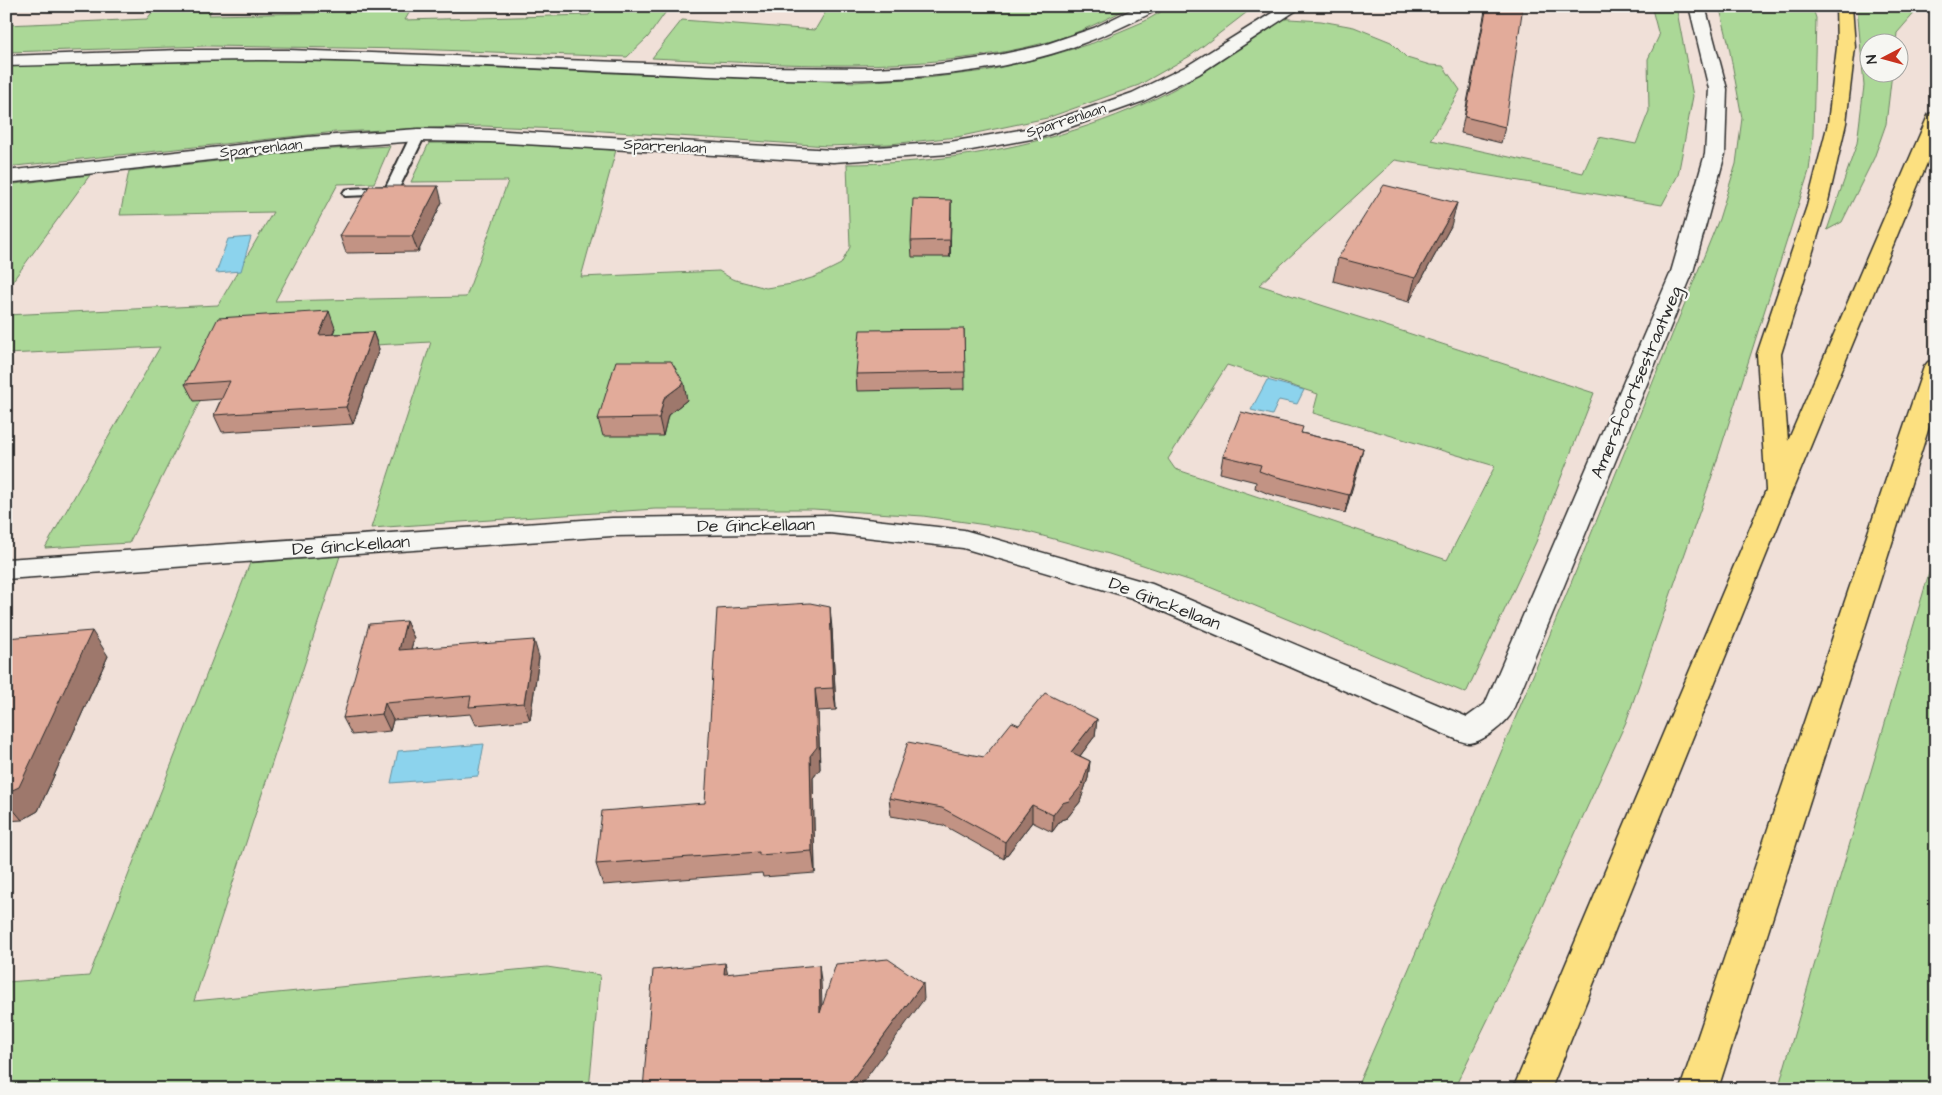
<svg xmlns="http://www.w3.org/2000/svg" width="1942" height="1095" viewBox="0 0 1942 1095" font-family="'Architects Daughter',sans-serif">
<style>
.green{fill:#abd897;stroke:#6b8261;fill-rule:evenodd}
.water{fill:#8cd3ed;stroke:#65909f}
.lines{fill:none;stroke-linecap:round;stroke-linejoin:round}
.lane-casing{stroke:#2b2b2b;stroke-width:4}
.street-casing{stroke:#2b2b2b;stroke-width:3}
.highway-casing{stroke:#2b2b2b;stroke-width:3}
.lane{fill:#f6f6f2;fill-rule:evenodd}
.street{fill:#f6f6f2;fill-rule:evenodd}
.highway{fill:#fce080;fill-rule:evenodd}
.wall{fill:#c29384;stroke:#2b2b2b}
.shaded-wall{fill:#9e786c;stroke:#2b2b2b}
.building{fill:#e2ab9a;stroke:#2b2b2b}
.labels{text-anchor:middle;stroke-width:4.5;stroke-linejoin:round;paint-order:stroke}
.far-street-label{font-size:15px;fill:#2b2b2b;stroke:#f6f6f2}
.street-label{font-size:18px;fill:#2b2b2b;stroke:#f6f6f2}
</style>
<rect width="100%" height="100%" fill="#f0e0d8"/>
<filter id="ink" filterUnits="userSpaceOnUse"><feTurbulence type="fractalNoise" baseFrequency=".02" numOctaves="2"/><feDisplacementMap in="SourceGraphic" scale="10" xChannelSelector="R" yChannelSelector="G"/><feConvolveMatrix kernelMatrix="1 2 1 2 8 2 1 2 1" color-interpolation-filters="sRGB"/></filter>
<g filter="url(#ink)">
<g class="green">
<path d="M157,6H213L209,15L316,13L323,6H413L405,20L589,15L594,6H670L648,37L627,57L411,49L207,46L6,52V25L147,19Z"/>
<path d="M829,6H1132C1105,20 1077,34 1048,42C919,76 784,64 652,58L682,20L815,30Z"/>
<path d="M1171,6H1255L1190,56L1139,85L1047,118L957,137L890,144L827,146L588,130L482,126L336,132L6,167V66L245,59L471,65L854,82L927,78L985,71L1042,58L1093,43L1145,21Z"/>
<path d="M1650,6H1676L1693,96L1678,175L1662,205L1395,160L1259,285L1594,393L1536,542L1466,693L1207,586L1109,554L1021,530L923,516L813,509H655L371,528L431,342L224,353L129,543L45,548L160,347L6,354V315L218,305L273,212L120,215L129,171L315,150L390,146L374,183L338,184L275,301L466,297L508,181L411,182L429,143H498L616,150L581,277L719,271L732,279L766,288L792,284L815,277L841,264L850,247L847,164C993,164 1166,122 1274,18L1321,21L1354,27L1391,42L1407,58L1430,65L1443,66L1460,90L1431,140L1583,173L1599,137L1636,144L1649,111L1648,59L1659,36L1652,9ZM1227,365L1318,394L1313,413L1495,466L1447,560L1175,469L1168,459Z"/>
<path d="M1716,6H1812L1816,18L1813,135L1809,171L1711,479L1626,722L1527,939L1454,1089H1356C1484,802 1601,510 1719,219L1736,164L1742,118L1728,41L1721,13Z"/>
<path d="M1857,6H1918L1917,10L1897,33L1896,42H1870V72L1892,73L1886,124L1874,158L1842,222L1827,230L1857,143L1864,86Z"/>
<path d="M90,175L6,290V219L10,215H6V185Z"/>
<path d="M1936,549V1089H1778Z"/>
<path d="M340,556L194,1001L547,967L600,975L589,1089H6V982L89,976L250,563Z"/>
</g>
<g class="water">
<path d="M251,237L241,271L216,273L228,239Z"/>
<path d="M1267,380L1304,390L1297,404L1279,400L1272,415L1251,410Z"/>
<path d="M484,744L478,776L391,783L398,751Z"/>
</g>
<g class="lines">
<defs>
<path id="lane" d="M418,131L425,135L396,194L345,196L343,193L345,190L350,189L386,187L411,135Z"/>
<g id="street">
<path d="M1139,6H1161L1159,9C1123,27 1089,43 1051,54C940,86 822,81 708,76C624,72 540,68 457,65C392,63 328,60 264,60C178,60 92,64 6,66V56L181,50H288L757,67L873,68L932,65L989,57L1041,46L1094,28Z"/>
<path d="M1283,6H1303L1199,74L1144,101L1042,137L950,154L833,162L490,142L418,141L308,149L6,183V171L308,137L418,129L490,130L833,150L950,142L1031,128L1132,93L1187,66Z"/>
<path d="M1689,6H1705L1727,89L1725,154L1693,272L1512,712C1507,723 1483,742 1470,743C1466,743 1461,741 1458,740L1132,598L963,548L830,533L612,536L6,579V559L612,518L830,515L964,530L1152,584L1467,717L1485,704L1671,272L1705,154L1709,89Z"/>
</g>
<g id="highway">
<path d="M1836,6H1852L1855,47L1846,123L1827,206L1781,354L1788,441L1927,118L1929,114L1936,112V141L1792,491L1551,1089H1513L1766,490L1757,354L1807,206L1828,123L1837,47Z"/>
<path d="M1936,360V405L1718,1089H1680L1924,367L1928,362Z"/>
</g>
</defs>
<use href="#lane" class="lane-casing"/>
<use href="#street" class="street-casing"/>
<use href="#highway" class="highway-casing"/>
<use href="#lane" class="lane"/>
<use href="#street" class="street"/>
<use href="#highway" class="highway"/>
</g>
<g class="wall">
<path d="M1486,6L1505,127L1501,143L1461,133Z"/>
<path d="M442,202L418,252L346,253L340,236Z"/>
<path d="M951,216L950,257H912L911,241Z"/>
<path d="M1451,226L1409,302L1333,281L1338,258Z"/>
<path d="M335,328L333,334L373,332L379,349L353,424L222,432L214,415L221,399L194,401L185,384Z"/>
<path d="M964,329L965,389L857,391L856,374Z"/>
<path d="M687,400L668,415L663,436H603L598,419Z"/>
<path d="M1302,433L1363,448L1345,513L1269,494L1255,488L1256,482L1220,473L1223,456Z"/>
<path d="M406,621L414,638L411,649L539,657L530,720L476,725L471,714L393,720L390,731L352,735L343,718Z"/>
<path d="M832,629L836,710L818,711L820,769L813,778L815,873L763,877L762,873L603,885L596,864L705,803Z"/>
<path d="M6,638L108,656L38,811L22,820L6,821Z"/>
<path d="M1097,719L1095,736L1080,756L1090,761L1088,778L1080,802L1067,818L1061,820L1052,832L1032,822L1004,859L943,825L891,816L889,798L984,757L1019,725Z"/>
</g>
<g class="shaded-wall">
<path d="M438,186L442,202L418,252L412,236Z"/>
<path d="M951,200V216L950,257V240Z"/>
<path d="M1457,203L1451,226L1409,302L1415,278Z"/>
<path d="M329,311L335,328L326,352L319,335Z"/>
<path d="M373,332L379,349L353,424L346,407Z"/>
<path d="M684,383L687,400L668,415L663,436L659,418L664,398Z"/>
<path d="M1363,448L1359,466L1345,513L1349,495Z"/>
<path d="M830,607L832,629L836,710L833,688Z"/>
<path d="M406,621L414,638L406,668L399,650Z"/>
<path d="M92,631L108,656L38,811L22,820L6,801V793Z"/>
<path d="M534,640L539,657L530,720L524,703Z"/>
<path d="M815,689L818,711L820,769L813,778L815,873L812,851L810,756Z"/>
<path d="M385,703L393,720L390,731L382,714Z"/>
<path d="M1097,719L1095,736L1070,769L1071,752Z"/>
<path d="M1090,761L1088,778L1080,802L1067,818L1061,820L1052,832L1053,815Z"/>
<path d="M1032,805V822L1004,859L1005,842Z"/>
<path d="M725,963L729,979L724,974Z"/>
<path d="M819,965L821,981L823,1029L820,1013Z"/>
<path d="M923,983L924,999L858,1089H845Z"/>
</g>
<g class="building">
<path d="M1487,6H1523L1505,127L1465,117Z"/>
<path d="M1384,185L1457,203L1415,278L1338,258Z"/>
<path d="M369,186H438L412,236H340Z"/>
<path d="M913,199L951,200L950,240L911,241Z"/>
<path d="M329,311L319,335L373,332L346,407L214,415L230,381L185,384L218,318Z"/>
<path d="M964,329L965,372L856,374L860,330Z"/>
<path d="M616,361H671L684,383L664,398L659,418L598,419Z"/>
<path d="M1241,412L1303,427L1301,433L1363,448L1349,495L1273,476L1259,471L1261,465L1223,456Z"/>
<path d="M810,603L830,607L833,688L815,689L817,747L810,756L812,851L759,855V852L596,864L602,811L705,803L717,609Z"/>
<path d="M406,621L399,650L534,640L524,703L469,707L471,696L385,703L382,714L343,718L369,624Z"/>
<path d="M92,631L19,787L6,793V638Z"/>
<path d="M1045,693L1097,719L1071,752L1090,761L1082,785L1069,801L1062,803L1053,815L1032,805L1005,842L942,808L889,798L908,742L984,757L1012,722L1019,725Z"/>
<path d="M888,959L923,983L845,1089H643L653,970L725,963L724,974L819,965L820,1013L836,964Z"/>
</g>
</g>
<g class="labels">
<g class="far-street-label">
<text transform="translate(1066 120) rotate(-18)" y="5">Sparrenlaan</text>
<text transform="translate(665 146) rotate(3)" y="5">Sparrenlaan</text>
<text transform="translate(261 148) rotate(-6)" y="5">Sparrenlaan</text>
</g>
<g class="street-label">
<text transform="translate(1636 382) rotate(-67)" y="6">Amersfoortsestraatweg</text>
<text transform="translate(756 525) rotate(-1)" y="6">De Ginckellaan</text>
<text transform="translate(351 545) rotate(-4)" y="6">De Ginckellaan</text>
<text transform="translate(1165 603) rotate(21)" y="6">De Ginckellaan</text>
</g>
</g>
<rect width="1942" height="1095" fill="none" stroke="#f6f6f2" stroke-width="25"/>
<rect x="12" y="12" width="1917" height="1070" fill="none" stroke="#2b2b2b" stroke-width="2" filter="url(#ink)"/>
<g transform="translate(1884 58) rotate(264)"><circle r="24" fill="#f6f6f2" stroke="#a5a5a2"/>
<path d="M0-4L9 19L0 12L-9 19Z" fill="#c8321e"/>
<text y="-8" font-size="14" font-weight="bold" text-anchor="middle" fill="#2b2b2b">N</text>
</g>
</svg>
